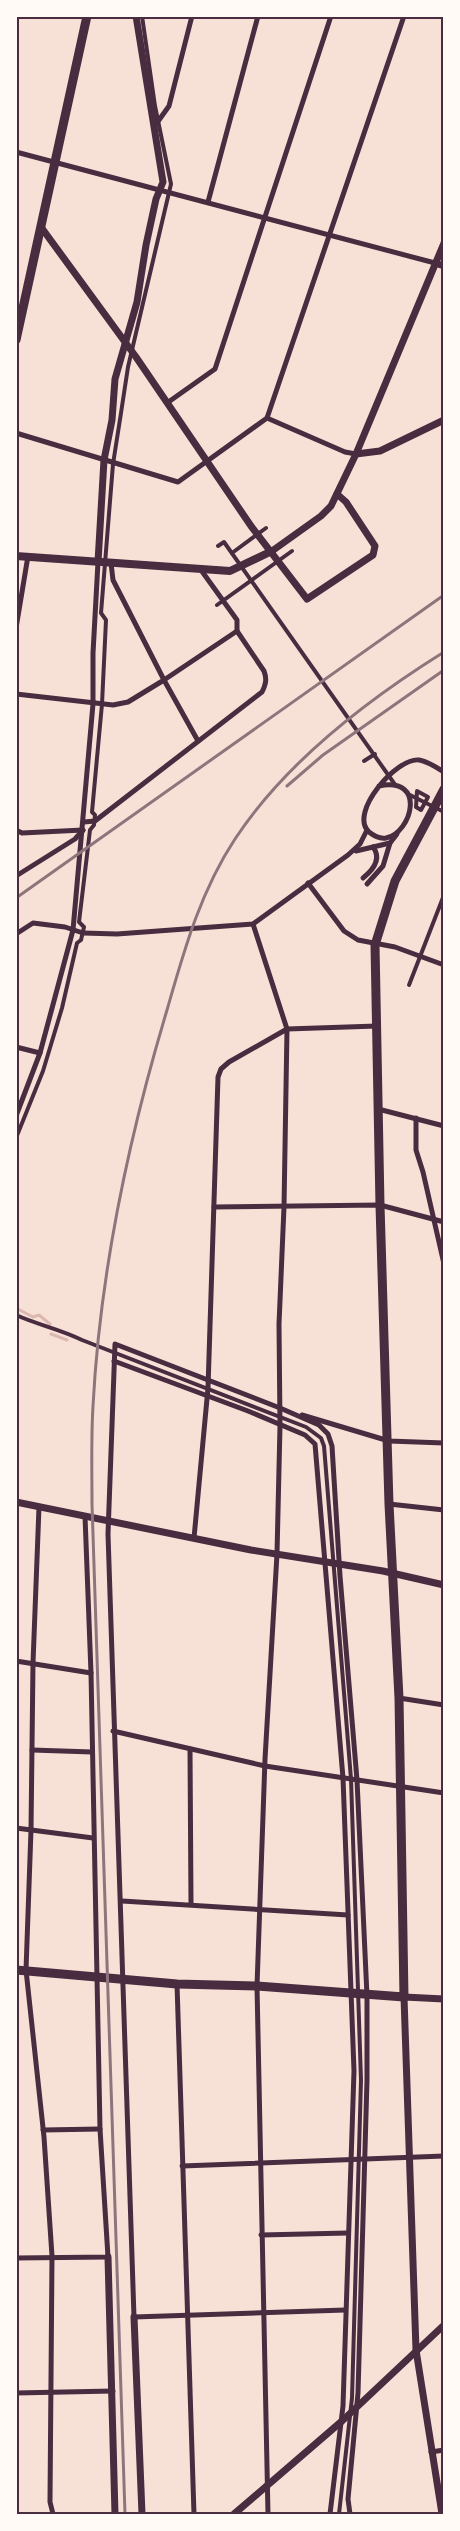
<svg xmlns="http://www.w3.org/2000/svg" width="460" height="2531" viewBox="0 0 460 2531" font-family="'Alegreya Sans',sans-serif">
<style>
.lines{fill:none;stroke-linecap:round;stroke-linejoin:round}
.stream{stroke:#dcb8b0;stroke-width:3}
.pedestrian{stroke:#4a2c40;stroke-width:4}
.minor{stroke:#4a2c40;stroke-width:5}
.tertiary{stroke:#4a2c40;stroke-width:7}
.secondary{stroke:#4a2c40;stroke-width:8}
.primary{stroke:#4a2c40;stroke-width:9}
.rail{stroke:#8f747c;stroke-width:3}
.neatline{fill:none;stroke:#4a2c40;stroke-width:2}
</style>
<rect width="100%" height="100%" fill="#f7e1d7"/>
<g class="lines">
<g class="stream">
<path d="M16,1308L33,1317L39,1315L50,1324"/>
<path d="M51,1334L67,1340"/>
</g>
<g class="pedestrian">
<path d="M218,546L224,542L396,786"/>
<path d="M232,553L266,528"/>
<path d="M217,605L292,551"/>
<path d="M364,761L375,754"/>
<path d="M417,791L428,797L421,810L416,807Z"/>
<path d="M410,795L444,812"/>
<path d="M409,985L444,895"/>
<path d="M16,1138L43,1071L62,1008L77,943L81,940L84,927L79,922L90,830L94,825L95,815L92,812L102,704L106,620L101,613L113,464L121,413L128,367L171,184L155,106L142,16"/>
<path d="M16,1315C38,1325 60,1329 82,1340L306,1427L321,1438L324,1446L351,1779L361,2080L352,2398L339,2514"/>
</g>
<g class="minor">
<path d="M154,127L169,106L192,16"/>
<path d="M16,152L435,263"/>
<path d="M208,202L258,16"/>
<path d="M167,403L215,369L331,16"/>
<path d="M267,418L345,452L356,454"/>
<path d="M16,433L178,482L267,418L404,16"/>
<path d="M16,628L28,556"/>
<path d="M16,694L113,705L128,702L164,680L113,580L111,563"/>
<path d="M198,741L164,680L237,631"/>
<path d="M379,786C427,776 412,833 386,838C380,839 374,836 369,832C348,813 397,757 419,760C427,761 436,767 444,772"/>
<path d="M84,822L95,821L262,692C266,684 267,679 264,671L237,631V620L201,570"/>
<path d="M16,830L22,833L83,830"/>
<path d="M356,851L390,843L397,834"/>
<path d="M16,876L75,839L83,830"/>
<path d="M363,878C373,870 382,859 373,847"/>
<path d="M308,883L344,931L358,940L395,947L444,965"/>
<path d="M367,884L383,866L390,843"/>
<path d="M253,924L287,1029L377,1026"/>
<path d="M16,934L33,923L65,927L83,933L117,934L253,924L348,855L360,844L367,830"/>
<path d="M16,1047L40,1053"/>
<path d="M378,1109L444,1126"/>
<path d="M16,1116L40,1053L73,930L93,704V653L98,562"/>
<path d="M416,1118V1150L423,1172L444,1264"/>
<path d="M214,1207L380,1205L444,1222"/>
<path d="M114,1361L248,1411L305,1435L315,1444L343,1778L354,2071L343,2406L330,2514"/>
<path d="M302,1415L389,1441L444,1443"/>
<path d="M389,1504L444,1510"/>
<path d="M39,1507L33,1663L31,1830L26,1970L44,2137L52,2256L50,2502L53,2514"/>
<path d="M194,1538L208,1388L218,1077L221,1069L229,1062L287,1029L284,1207L279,1324L280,1426L277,1554L265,1759L257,1986L268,2514"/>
<path d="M16,1661L91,1673"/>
<path d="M399,1698L444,1705"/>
<path d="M113,1731L265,1766L444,1793"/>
<path d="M190,1749L191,1904"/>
<path d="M32,1750L92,1752"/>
<path d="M16,1828L93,1838"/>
<path d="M122,1901L348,1915"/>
<path d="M177,1984L194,2514"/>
<path d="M43,2130L100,2129"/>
<path d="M182,2166L444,2156"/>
<path d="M261,2235L348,2233"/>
<path d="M16,2258L108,2257L100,2129L91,1673L85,1516"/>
<path d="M345,2310L134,2317L108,1534L115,1344L280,1408L319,1425L328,1434L332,1446L340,1576L357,1780L367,1996V2080L358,2393L348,2499L350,2514"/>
<path d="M16,2393L113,2391"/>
<path d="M431,2452L444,2450"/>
</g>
<g class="tertiary">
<path d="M41,227L136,357L251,526L307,599L373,555L375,546L346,502L337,494"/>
<path d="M435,263L444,266"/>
<path d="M356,454L380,451L444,420"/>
<path d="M272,551L321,516L331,506L356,454L444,243"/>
<path d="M98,562L104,460L112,420L115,379L137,302L146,245L156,199L163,182L136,16"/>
<path d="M16,1502L251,1550L383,1571L444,1585"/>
<path d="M108,2257L115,2514"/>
<path d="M134,2317L142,2514"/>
<path d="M234,2514L342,2421L444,2325"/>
<path d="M442,2514L416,2350L404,1997L444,1999"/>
</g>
<path class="secondary" d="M16,556L230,571L272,551"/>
<g class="primary">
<path d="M16,340L87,16"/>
<path d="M16,1970L177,1984L257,1986L404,1997L399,1698L389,1504L380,1205L375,945L395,881L444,789"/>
</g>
<g class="rail">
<path d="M287,786L323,755L444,670"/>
<path d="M16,898L444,595"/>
<path d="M125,2514L92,1504C92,1471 91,1439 93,1406C100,1271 128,1140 167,1010C184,951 200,892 235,839C285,763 367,700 444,652"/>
</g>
</g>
<rect width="460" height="2531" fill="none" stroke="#fffaf5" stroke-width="36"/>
<rect x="18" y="18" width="424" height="2495" class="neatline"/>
</svg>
